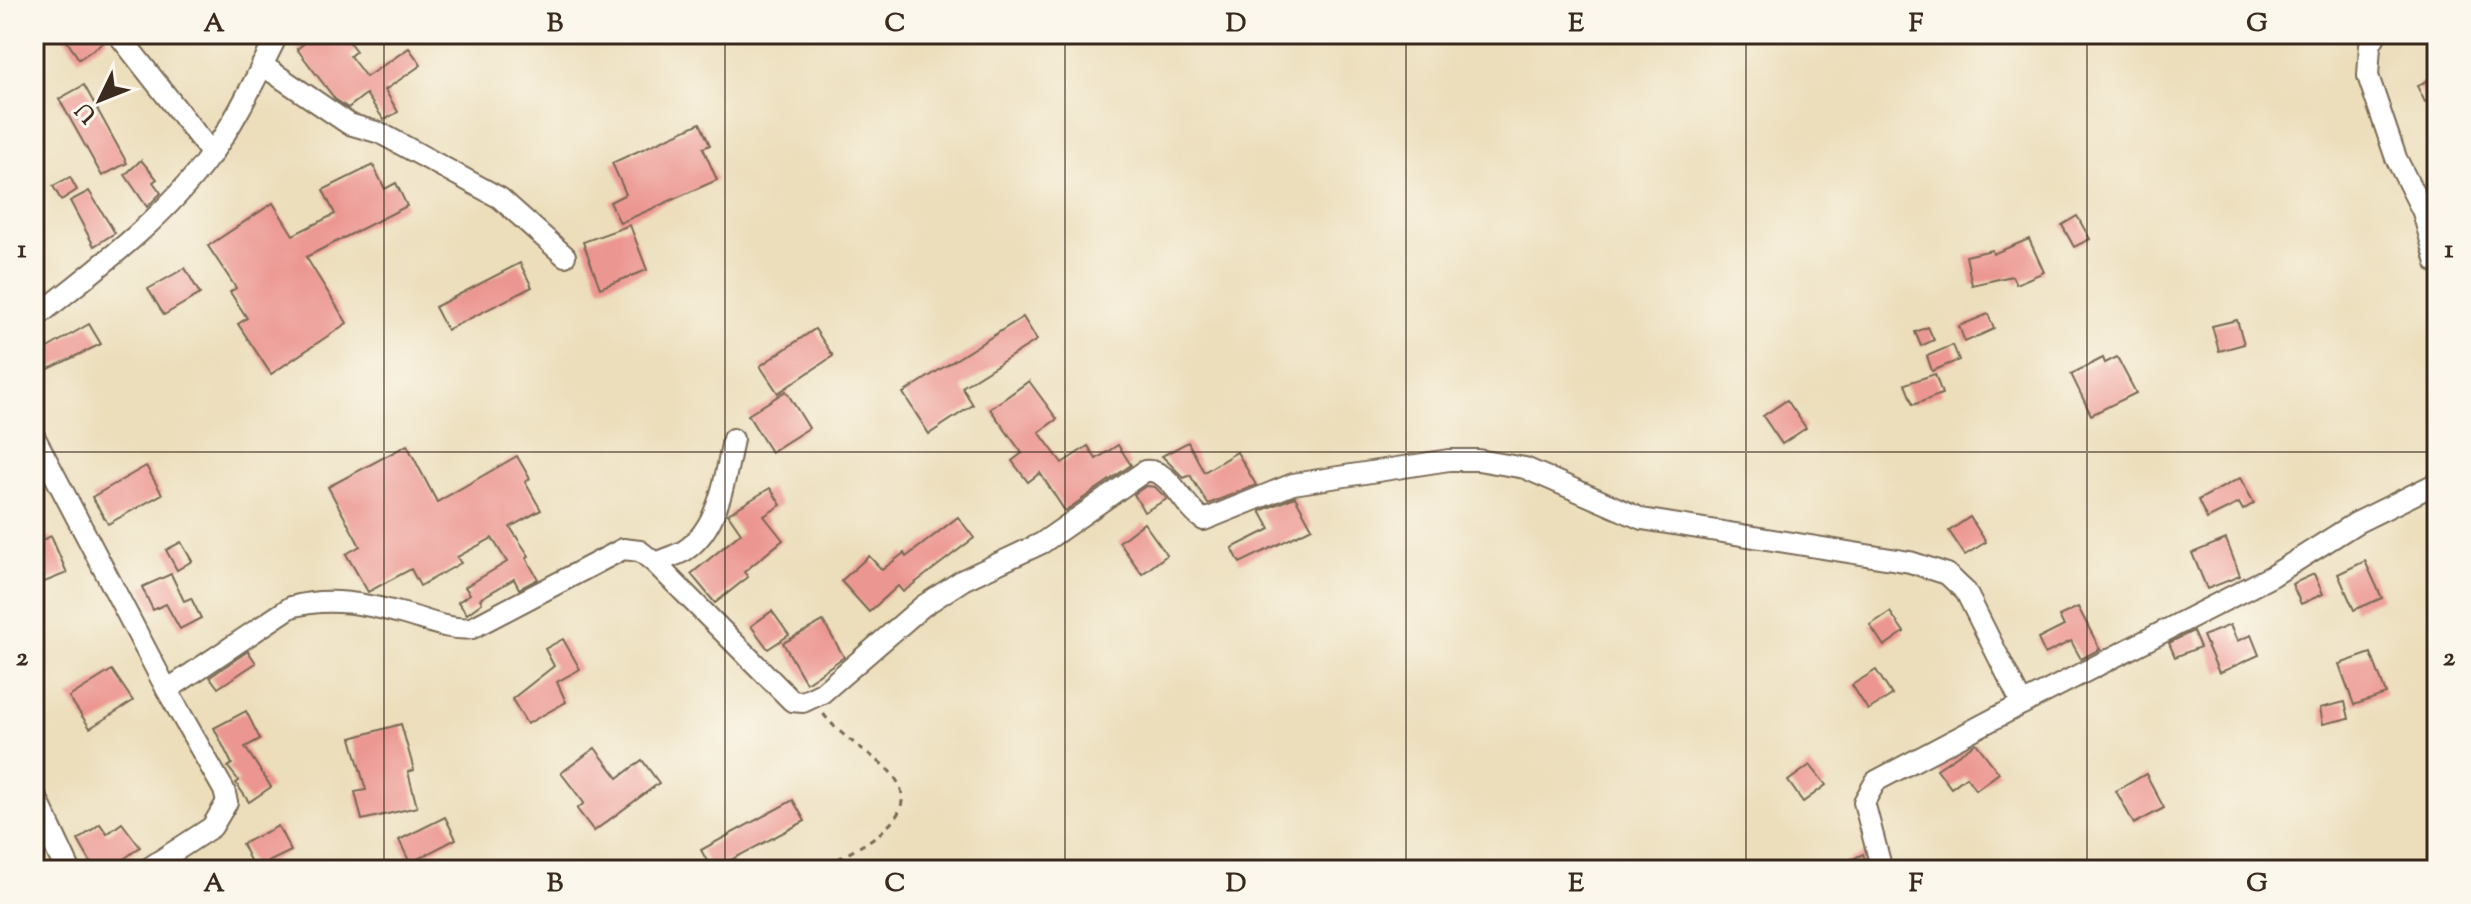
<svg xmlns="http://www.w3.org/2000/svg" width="2471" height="904" viewBox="0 0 2471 904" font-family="'Sorts Mill Goudy',serif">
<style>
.building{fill:#ec9691}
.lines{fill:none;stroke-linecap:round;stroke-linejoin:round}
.minor-casing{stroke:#796955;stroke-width:24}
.tertiary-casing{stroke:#796955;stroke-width:28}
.path{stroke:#796955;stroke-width:3;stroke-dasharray:6 6;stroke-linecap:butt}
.minor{stroke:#fff;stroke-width:20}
.tertiary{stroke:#fff;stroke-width:24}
.grid{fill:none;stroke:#3b2a1e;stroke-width:2;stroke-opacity:0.55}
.neatline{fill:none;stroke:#3b2a1e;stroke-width:3}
.grid-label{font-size:26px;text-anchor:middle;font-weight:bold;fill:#3b2a1e}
</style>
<rect width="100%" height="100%" fill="#fbf7ec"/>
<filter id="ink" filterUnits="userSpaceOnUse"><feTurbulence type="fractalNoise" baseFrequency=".0125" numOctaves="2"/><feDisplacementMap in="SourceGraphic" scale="16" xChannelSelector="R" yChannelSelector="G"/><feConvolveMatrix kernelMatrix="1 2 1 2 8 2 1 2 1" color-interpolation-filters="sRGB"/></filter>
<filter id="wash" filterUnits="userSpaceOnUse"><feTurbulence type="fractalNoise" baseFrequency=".006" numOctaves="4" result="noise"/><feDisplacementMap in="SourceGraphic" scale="32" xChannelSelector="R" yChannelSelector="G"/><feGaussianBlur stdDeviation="1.8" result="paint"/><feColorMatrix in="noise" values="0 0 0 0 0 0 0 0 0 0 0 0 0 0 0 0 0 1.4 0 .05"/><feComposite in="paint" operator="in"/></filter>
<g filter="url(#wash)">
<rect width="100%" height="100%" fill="#ecdebb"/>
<g id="blocks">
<g class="building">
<path d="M62,34H105L107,40L79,59Z"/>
<path d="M316,34H343L356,51L350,56L366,77L409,48L421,65L385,90L398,112L384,120L366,94L348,108L335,99L297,49Z"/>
<path d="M2437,75V96L2425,102L2417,86Z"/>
<path d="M84,85L127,163L102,176L59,99Z"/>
<path d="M700,123L710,145L703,148L717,180L620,223L610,202L626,194L612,163Z"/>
<path d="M141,160L157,179L153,182L161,193L147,207L125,175Z"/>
<path d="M373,165L385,189L396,183L407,206L306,257L347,323L271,374L238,324L247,318L230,292L236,288L208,246L273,203L293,235L335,214L323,190Z"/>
<path d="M70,177L77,190L61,200L53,186Z"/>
<path d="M89,191L115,233L94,246L70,201Z"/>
<path d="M2077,216L2090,239L2074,247L2062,225Z"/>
<path d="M630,225L647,270L600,288L583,242Z"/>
<path d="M2029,239L2044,272L2016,284L2012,276L1972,285L1966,256L1992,250L1993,254Z"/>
<path d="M520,263L532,287L447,330L435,307Z"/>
<path d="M185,268L200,294L164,315L148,289Z"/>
<path d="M1988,314L1994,329L1965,342L1959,326Z"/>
<path d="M1023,317L1037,340L962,387L973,405L929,434L903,393Z"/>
<path d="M2237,320L2244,344L2219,351L2212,326Z"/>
<path d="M89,324L101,344L34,376L37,354Z"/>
<path d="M1928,327L1934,340L1921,346L1915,332Z"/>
<path d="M815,329L833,356L778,393L760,366Z"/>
<path d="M1953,345L1959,360L1932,371L1927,356Z"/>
<path d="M2117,357L2136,393L2091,415L2071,374L2103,358L2105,363Z"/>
<path d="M1935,374L1942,394L1913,405L1905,384Z"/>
<path d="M1029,381L1057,419L1039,432L1062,463L1088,446L1096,459L1118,445L1131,465L1065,511L1040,473L1028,482L1012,461L1022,453L990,409Z"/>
<path d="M786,391L809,428L771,452L748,415Z"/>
<path d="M1787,400L1806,428L1782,444L1763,416Z"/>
<path d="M1188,442L1204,472L1237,452L1256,485L1208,504L1190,475L1184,478L1162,456Z"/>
<path d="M407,445L437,502L517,456L530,479L525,482L541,510L510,527L529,556L526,558L538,579L519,589L514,579L480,599L482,603L467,614L458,602L470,594L465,587L507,562L492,538L457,557L461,563L420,586L411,569L368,592L346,554L360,546L328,487Z"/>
<path d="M146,466L162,494L108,524L92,497Z"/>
<path d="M2240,478L2254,503L2243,510L2239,503L2207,519L2198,500Z"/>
<path d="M1146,486L1155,487L1167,499L1144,512L1134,494Z"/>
<path d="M770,488L781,505L764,516L783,540L744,572L748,577L715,603L691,574L741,533L728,514Z"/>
<path d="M1295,497L1312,528L1240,563L1232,548L1270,529L1260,511Z"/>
<path d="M958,517L974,538L903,592L898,586L869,612L841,581L869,556L882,570L904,553L906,557Z"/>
<path d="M1970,517L1986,542L1965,555L1949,531Z"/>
<path d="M1144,523L1167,555L1142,574L1119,542Z"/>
<path d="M51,536L67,573L42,583L34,564V544Z"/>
<path d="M2226,539L2240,576L2207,589L2192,553Z"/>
<path d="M181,542L192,561L177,570L166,550Z"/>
<path d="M2365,561L2382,598L2354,610L2338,574Z"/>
<path d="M171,574L184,601L191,598L201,618L180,629L166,604L153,610L142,587Z"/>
<path d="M2314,574L2323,594L2301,604L2292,584Z"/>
<path d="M2078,607L2100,649L2081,659L2071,641L2045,654L2038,639L2064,626L2059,616Z"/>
<path d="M772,611L789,635L768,649L751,626Z"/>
<path d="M1890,612L1904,632L1884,646L1870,625Z"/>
<path d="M823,621L844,657L806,683L783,643Z"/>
<path d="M2230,625L2237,641L2251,635L2259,655L2219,673L2203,636Z"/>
<path d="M2193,631L2200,647L2175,657L2169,643Z"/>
<path d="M563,639L580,669L557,682L566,702L527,724L512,699L554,666L545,649Z"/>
<path d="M248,651L256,663L218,688L210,677Z"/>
<path d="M2371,653L2386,694L2354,705L2339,664Z"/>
<path d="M112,670L133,701L90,728L69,697Z"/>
<path d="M1876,670L1892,695L1868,710L1852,685Z"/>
<path d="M2345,702L2349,718L2323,724L2320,708Z"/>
<path d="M246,711L260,739L245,747L271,787L249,802L236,783L239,781L228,767L232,764L214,728Z"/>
<path d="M401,724L414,770L408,772L417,807L362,820L355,792L366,790L351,738Z"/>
<path d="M1976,743L1999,773L1976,790L1966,777L1951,788L1937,769Z"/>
<path d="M595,748L618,778L642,760L659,783L594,831L577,809L584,803L561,773Z"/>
<path d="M1810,765L1826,785L1803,802L1788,781Z"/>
<path d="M2146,774L2164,808L2134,824L2116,791Z"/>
<path d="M793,800L805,821L712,870L701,850Z"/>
<path d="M445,817L456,839L410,863L399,840Z"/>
<path d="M122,823L140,847L109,870H95L78,840L100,824L107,834Z"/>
<path d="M278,826L291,851L254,869L242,844Z"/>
<path d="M1863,854L1869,870H1831Z"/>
</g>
</g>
</g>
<g filter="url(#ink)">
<use href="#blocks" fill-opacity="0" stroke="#796955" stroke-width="2"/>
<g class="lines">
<defs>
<g id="minor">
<path d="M118,34L212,154"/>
<path d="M2376,34L2370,45L2368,76L2396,158L2423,212L2437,263"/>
<path d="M262,65L349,124L380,133L500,198L565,256"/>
<path d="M34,319C96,269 162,221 209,157C237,120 257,75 278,34"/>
<path d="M34,436L167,690L224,790L227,802L212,827L146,870"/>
<path d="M655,563C664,559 675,556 684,551C719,529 726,475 733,439"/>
<path d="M167,690L291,607C329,596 366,604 404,614C427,620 449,631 472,628L623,549L640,551L655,563L792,701L803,702L822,693L923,606L963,580L1042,543L1145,471C1171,468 1183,508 1204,520L1293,484L1449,460H1478L1525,468L1642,519L1910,562L1947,574L1966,592L2022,704L2272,576L2356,523L2437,483"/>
<path d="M1882,870L1864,802L1876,781L2022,704"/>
</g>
<path id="tertiary" d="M34,797L68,870"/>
</defs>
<use href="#minor" class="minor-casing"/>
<use href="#tertiary" class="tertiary-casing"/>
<path class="path" d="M817,870C856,848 945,813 878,761C858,745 837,733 822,712"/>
<use href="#minor" class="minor"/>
<use href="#tertiary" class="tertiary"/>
</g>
</g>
<path class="grid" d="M384,34V870M725,34V870M1065,34V870M1406,34V870M1746,34V870M2087,34V870M34,452H2437"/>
<rect width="2471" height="904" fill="none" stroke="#fbf7ec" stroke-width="88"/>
<g transform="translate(100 100) rotate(227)" stroke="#fbf7ec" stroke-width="6" paint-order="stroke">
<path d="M0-6L14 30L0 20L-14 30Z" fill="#3b2a1e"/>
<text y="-12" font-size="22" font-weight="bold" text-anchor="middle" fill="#3b2a1e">U</text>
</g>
<rect x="44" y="44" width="2383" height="816" class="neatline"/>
<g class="grid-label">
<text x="214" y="31">A</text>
<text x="555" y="31">B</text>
<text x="895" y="31">C</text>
<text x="1236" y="31">D</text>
<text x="1576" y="31">E</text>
<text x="1916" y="31">F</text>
<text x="2257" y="31">G</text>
<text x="22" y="257">1</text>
<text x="2449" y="257">1</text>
<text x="22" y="665">2</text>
<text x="2449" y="665">2</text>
<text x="214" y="891">A</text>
<text x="555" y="891">B</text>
<text x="895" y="891">C</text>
<text x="1236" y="891">D</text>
<text x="1576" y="891">E</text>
<text x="1916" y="891">F</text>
<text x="2257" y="891">G</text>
</g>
</svg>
